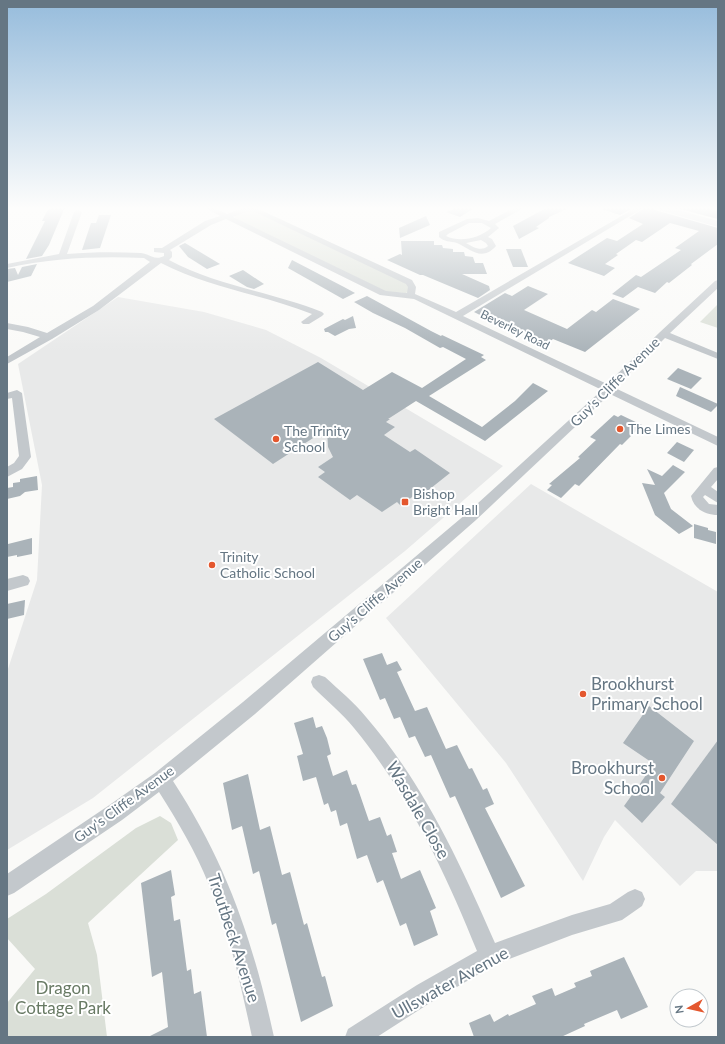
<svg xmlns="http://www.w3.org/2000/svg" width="725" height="1044" viewBox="0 0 725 1044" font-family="Lato,sans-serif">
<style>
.built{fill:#e8e9e9}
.green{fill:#dadfd7}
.building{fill:#aab3b9}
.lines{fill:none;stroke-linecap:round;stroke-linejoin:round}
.minor{fill:#c3c8cc;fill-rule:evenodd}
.major{fill:#d6dbdf;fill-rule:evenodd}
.poi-dot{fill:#e4572e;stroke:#fff;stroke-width:1.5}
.labels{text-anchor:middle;stroke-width:4;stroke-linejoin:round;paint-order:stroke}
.far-street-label{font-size:12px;fill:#657683;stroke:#fff}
.street-label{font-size:14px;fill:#657683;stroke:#fff}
.poi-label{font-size:14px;fill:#657683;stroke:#fff;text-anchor:start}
.near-poi-label{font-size:17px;fill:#657683;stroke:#fff;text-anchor:start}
.near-street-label{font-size:17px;fill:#657683;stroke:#fff}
.near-park-label{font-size:17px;fill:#687a64;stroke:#fff}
</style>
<rect width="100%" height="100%" fill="#fafaf8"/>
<g class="built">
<path d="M118,297L204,312L266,330L321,358L503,466L405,551L93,798L7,850V672L37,580L42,485L18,364Z"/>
<path d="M531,484L718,592V871H696L680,886L615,820L604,837L583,881L506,763L386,618Z"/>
</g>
<g class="green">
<path d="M245,211H254L408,284L409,285L408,292L406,293L387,292L235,219V215Z"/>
<path d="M718,304V328L700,322Z"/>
<path d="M160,816L171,823L178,840L88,923L97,955L107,1037H7V1003L35,969L7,938V919L46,894L136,828Z"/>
</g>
<g class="building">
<path d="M51,207H65L49,245L42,256L26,259L45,221H42L47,211Z"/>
<path d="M459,207H476L460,217L446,212Z"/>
<path d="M548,207H571L549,217V218L536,227L539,228L519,239L513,226Z"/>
<path d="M601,207H635L620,215L601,209Z"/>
<path d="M646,207H652L655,210L718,228V244L691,264L692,265L669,283L667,282L655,293L638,287L623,298L612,294L636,275L641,277L681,250L675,248L699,231L670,223L642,242L636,240L616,254L618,255L605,264L615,268L604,276L568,263L607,238L617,241L643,224L629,218Z"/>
<path d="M672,207H703L718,211V219Z"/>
<path d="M99,215H111L100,248L82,250L91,223H96Z"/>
<path d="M426,216L430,225L400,238L399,228Z"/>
<path d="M401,241H434V245H442L443,248L453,249V252H464L465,256L473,257L475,263H483L487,274H462L489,286L490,290L478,298L423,275H420L387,260L400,254L402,255Z"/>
<path d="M185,243L220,264L207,269L188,257L179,246Z"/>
<path d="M506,249H521L528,267H513Z"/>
<path d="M292,260L344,287L355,293L343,299L288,268Z"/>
<path d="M37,264L31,276L7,282V269L15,268L18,275L22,267Z"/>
<path d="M243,270L264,284L254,289L247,287L229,276Z"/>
<path d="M528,286L548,294L524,310L567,329L592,310L596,312L613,299L640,309L585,352L553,339L548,343L500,321L496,323L474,312L505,293L512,296Z"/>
<path d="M367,296L431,331L441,336L442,335L484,355L481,357L486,360L429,396L482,427L515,401L533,383L548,391L485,441L416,401L388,419H390L386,422L395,427L384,435L410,452L415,449L450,473L421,496L417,493L401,506L397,502L382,512L357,495L350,500L318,477L325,472L318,467L333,457L328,447L327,429L273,464L214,419L318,362L363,390L392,372L422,388L466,359L443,347L440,348L405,328L373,313L354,302Z"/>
<path d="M353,316L356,328L349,329L335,336L328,332H325L324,329L343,319L345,320Z"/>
<path d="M678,368L702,378L691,389L667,379Z"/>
<path d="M680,387L718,404V405L711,412L676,396Z"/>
<path d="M614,415L618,417L621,415L642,425L622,445L620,444L579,486L575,484L561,498L547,490L552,485L549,484L580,458L578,457L596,440L590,437Z"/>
<path d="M677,442L694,450L684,462L667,453Z"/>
<path d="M673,465L685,472L664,493L671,509L693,526L679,534L655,515L642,483L655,485L647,469L662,476Z"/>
<path d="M37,476L38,490L25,492L20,496L7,499V488L13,487V483L20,482V479Z"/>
<path d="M694,524L708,528V530L716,532V544L694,538Z"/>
<path d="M32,538V554L17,557V555L7,557L8,544Z"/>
<path d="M25,600L24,615L7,619V604Z"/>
<path d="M382,653L387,665L397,661L402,670L397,672L415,711L427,707L446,749L457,745L469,769L472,768L483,790L487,788L494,804L485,808L525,886L501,898L455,796L450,798L431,755L425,757L415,736L409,738L400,717L394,719L385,698L380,700L363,659Z"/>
<path d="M649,706L694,741L660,793L665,797L642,823L624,806L654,764L623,743Z"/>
<path d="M313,717L316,728L322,726L327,738L331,754L327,756L333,776L347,770L352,785L356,784L359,792L369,821L380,817L387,836L391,834L397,852L392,853L401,879L420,870L436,908L430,911L438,935L414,946L406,923L400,926L383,880L377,883L367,855L357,859L347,823L340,826L336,810L331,812L328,803L324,805L316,777L303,781L297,756L303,754L294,723Z"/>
<path d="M718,740V845L671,804Z"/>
<path d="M248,774L260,830L270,826L282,875L290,872L304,925L307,923L322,977L325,976L333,1006L301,1022L276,923L272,925L259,871L253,874L242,826L232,830L223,783Z"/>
<path d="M171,870L175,895L171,897L174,921L180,919L187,971L191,969L194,994L201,991L207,1037H148L168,1027L162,972L152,977L141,883Z"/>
<path d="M624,957L648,1007L621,1019L617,1010L584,1024L585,1026L561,1037H474L469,1023L490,1014L494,1022L508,1014L509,1016L536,1004L532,996L552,988L555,996L576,987L574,983L592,976L590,971Z"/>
</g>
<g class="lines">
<g class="minor">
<path d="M204,207H212L227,214L246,207H254L412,280L416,287L415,294L456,312L637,207H645L463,316L607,384L660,332L715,281L718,280V288L670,333L718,353V359L665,338L615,388L718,437V446L610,394L476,520L255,714L173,781C227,864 253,941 274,1037H252C241,986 230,934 209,885C196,852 178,822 159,792L122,820L14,893L7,896V874L108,806L155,773L243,702L466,514L602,390L414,299L380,295L226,219L211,225L170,250L172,252V257L169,260C217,286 272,292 322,312L324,314L322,316L309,324H303L301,322L312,314C262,294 209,288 161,263L99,310L52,339L7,364V357L40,337L23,332L7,329V323L28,327L47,333L93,306L150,262L144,258C97,256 52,258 7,268V264L59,254L74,212L78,210L82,212L67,254C92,252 116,252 141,253C150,254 155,261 164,256V253L154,252V248H162L205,221L220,216ZM251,210L406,284L408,287L407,293L386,291L233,217Z"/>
<path d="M516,207H525L495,224L499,228L488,237L492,239L496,246C482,262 470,249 457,243C450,241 444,242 439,237V232L467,219L478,218L489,221ZM469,223H482L491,228C480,238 460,243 446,236L448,234ZM481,240L486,243L488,246C481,252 473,247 466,243Z"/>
<path d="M17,390L22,393L31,457L22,469L7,477V467L14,463L19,456L12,398L7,399V393Z"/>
<path d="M718,467V479L711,487L718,492V503L705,495L703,497L709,504L718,505V515C705,515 694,509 691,496L714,468Z"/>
<path d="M23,575L28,577L30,581L28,585L7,591V579Z"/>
<path d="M319,675L325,677C339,690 354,702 366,717C424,784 460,863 495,943L572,915L610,904L628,892L635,889L642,892L645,899L642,906L622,920L572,935L496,964L433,1001L377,1037H345L348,1029L417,985L477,951C445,872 409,795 354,728C342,713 327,701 313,687L311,682L313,677Z"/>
</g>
<path class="major" d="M653,207H667L718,221V227L655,209Z"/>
</g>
<linearGradient id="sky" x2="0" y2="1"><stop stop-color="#96bcdc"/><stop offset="0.59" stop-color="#fdfdfc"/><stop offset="1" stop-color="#fdfdfc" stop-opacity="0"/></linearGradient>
<rect width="725" height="353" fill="url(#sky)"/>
<g class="poi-dot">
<circle cx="620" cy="429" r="4"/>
<circle cx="276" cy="439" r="4"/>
<rect x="401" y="498" width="8" height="8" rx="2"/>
<circle cx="212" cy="565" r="4"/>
<circle cx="583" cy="694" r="4"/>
<circle cx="662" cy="778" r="4"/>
</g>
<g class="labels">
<g class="far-street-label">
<text transform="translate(515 330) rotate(26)" y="4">Beverley Road</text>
</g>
<g class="street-label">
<text transform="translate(615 382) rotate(-45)" y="5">Guy's Cliffe Avenue</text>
<text transform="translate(375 600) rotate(-41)" y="5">Guy's Cliffe Avenue</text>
<text transform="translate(124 804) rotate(-36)" y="5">Guy's Cliffe Avenue</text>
</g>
<g class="poi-label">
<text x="628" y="434">The Limes</text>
<text x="284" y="436">The Trinity<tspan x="284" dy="16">School</tspan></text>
<text x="413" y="499">Bishop<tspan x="413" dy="16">Bright Hall</tspan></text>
<text x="220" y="562">Trinity<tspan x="220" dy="16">Catholic School</tspan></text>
</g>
<g class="near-poi-label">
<text x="591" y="690">Brookhurst<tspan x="591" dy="20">Primary School</tspan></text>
<text x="654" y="774" text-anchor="end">Brookhurst<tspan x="654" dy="20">School</tspan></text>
</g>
<g class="near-street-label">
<text transform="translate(418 810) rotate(60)" y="6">Wasdale Close</text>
<text transform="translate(234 938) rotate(72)" y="6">Troutbeck Avenue</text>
<text transform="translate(450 983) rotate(-29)" y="6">Ullswater Avenue</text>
</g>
<g class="near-park-label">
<text x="63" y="994">Dragon<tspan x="63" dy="20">Cottage Park</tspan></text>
</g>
</g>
<rect width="725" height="1044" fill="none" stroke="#657683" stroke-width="16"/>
<g transform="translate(689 1008) rotate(262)"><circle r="19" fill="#ffffff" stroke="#c1c8cd"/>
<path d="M0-3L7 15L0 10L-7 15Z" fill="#e4572e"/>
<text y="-6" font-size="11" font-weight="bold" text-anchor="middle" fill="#657683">N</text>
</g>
</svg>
